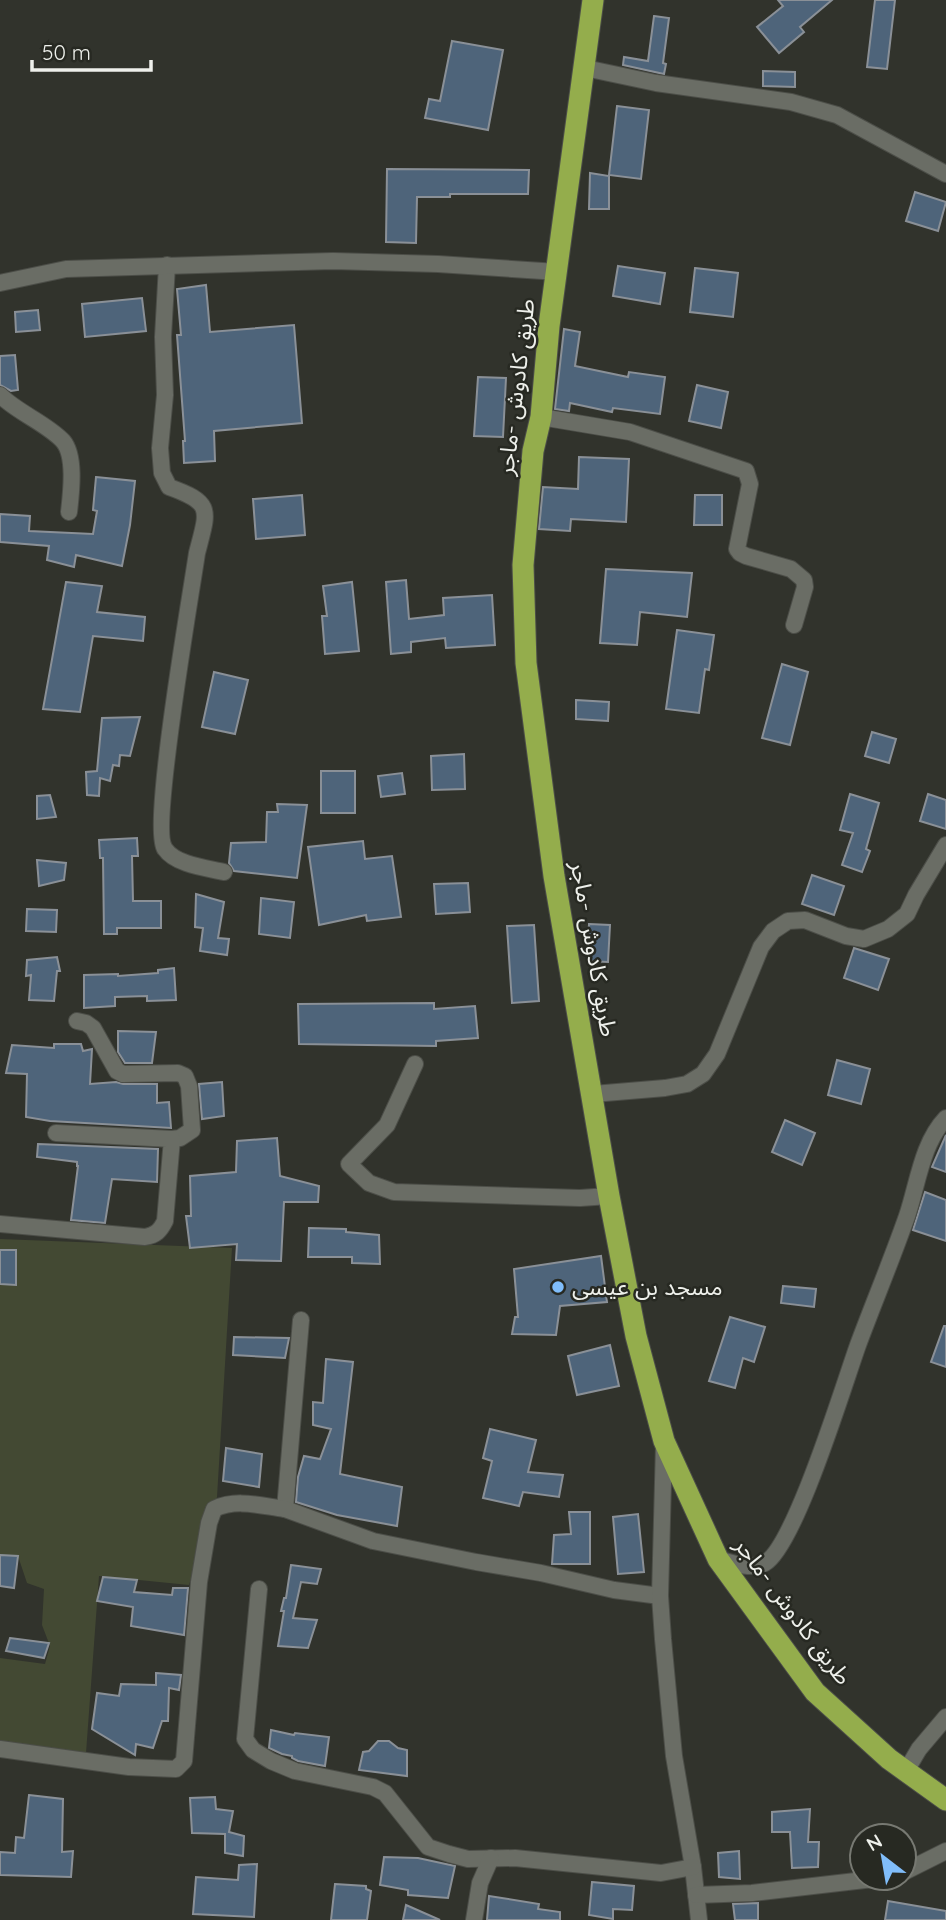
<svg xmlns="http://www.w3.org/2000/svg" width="946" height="1920" viewBox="0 0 946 1920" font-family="Quicksand,'Noto Sans Arabic',sans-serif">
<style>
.green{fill:#434933}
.building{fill:#4e647a;stroke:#8a9097;stroke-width:2}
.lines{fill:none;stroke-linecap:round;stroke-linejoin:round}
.street-casing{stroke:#4c4e48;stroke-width:18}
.highway-casing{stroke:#4c4e48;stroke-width:23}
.street{stroke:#6a6d65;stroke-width:16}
.highway{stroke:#94ad4c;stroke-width:21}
.poi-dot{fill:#80bdfa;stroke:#272922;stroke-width:2.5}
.labels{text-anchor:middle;stroke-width:5;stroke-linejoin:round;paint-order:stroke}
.street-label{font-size:23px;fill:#eef0eb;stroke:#272922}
.poi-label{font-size:23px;fill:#eef0eb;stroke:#272922;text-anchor:start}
</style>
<rect width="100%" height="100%" fill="#31332c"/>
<path class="green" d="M0,1239L232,1248L217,1497L189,1585L99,1576L86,1753L0,1742V1658L45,1664L50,1646L42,1625L44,1589L27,1583L18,1556L0,1555Z"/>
<g class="building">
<path d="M778,0H832L800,27L804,32L779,53L757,27L783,6Z"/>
<path d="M875,0H895L887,69L867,67Z"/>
<path d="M654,16L669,18L663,63L666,64L664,74L623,65L624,57L648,61Z"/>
<path d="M452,41L503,50L488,130L425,118L429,99L440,101Z"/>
<path d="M763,71L795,72V87L763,86Z"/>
<path d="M617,106L649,110L641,179L609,175Z"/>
<path d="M387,169L529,170L528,194H450V197H417L416,243L386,242Z"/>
<path d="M590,173L609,176V209H589Z"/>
<path d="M915,192L946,202L938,231L906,221Z"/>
<path d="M618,266L665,273L660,304L613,296Z"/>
<path d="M695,268L738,273L733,317L690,312Z"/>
<path d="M206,285L210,332L294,325L302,423L214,431L215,461L184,463L183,441H185L177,335H181L177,289Z"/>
<path d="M142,298L146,331L85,337L82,304Z"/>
<path d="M38,310L40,330L16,332L15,312Z"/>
<path d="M564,329L580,332L575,366L628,377L629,372L665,377L660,414L613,408L612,412L570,403L569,411L555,409Z"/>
<path d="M15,355L18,390L11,391L0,385V356Z"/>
<path d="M478,377L506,378L503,437L474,436Z"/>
<path d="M697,385L728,392L721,428L689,421Z"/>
<path d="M579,457L629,459L626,522L571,519L570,531L539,529L543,487L578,489Z"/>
<path d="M96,477L135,481L130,525L122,566L76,555L74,567L47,560L49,546L0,542V514L30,516L29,531L93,534L97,511L93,510Z"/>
<path d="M302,495L305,535L256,539L253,499Z"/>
<path d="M695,495H722V525H694Z"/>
<path d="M606,569L692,573L687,617L640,612L637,645L600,643Z"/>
<path d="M406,580L409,619L444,615L443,598L492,595L495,645L446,648L445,638L411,642V652L391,654L386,582Z"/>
<path d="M66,582L102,586L97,612L145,617L143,641L93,636L80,712L43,709Z"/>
<path d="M352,582L359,651L325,654L322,616H327L323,586Z"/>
<path d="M677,630L714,635L709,670L705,669L699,713L666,709Z"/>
<path d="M782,664L808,672L790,745L762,738Z"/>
<path d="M214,672L248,680L235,734L202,727Z"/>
<path d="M576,700L609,702L608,721L576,719Z"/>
<path d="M140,717L130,756L120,755L119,766L113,765L110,781L100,778L99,796L87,795L86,772L97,771L102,718Z"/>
<path d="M872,732L896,739L889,763L865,756Z"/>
<path d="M464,754L465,789L432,790L431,756Z"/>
<rect x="321" y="771" width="34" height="42"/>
<path d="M402,773L405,794L381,797L378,776Z"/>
<path d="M850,794L879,803L866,849L870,851L862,872L842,865L853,833L840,830Z"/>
<path d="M928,794L946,800V829L920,821Z"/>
<path d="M50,795L56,817L37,819V796Z"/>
<path d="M277,804L307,805L297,878L234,871L229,863L231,843L266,842L267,812H278Z"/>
<path d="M137,838L138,856H132L133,901H161V928H117V934H104L103,858H100L99,840Z"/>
<path d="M363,841L365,859L392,856L401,917L367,921L366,915L319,925L308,847Z"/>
<path d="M37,860L66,863L64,880L39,886Z"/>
<path d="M812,875L844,886L834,915L802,904Z"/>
<path d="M468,883L470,912L436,914L434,884Z"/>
<path d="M196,894L224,902L218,938L229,939L227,955L200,951L203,928L195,927Z"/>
<path d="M261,898L294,902L290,938L259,934Z"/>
<path d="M27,909L57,910L56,932L26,931Z"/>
<path d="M589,924L610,925L608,962L587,961Z"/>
<path d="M534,925L539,1001L512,1003L507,926Z"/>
<path d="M854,948L889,959L878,990L844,978Z"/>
<path d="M57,957L60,971H57L54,1001L29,1000L31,975L26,976L27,960Z"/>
<path d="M174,968L176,1000L147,1001V996L115,997V1006L84,1008V975L118,974V976L158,973V970Z"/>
<path d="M434,1003V1009L475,1006L478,1038L436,1041V1046L299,1044L298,1004Z"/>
<path d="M118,1031L156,1032L152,1063H125L118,1052Z"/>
<path d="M54,1044H81L83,1051L92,1049L90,1084L116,1082L123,1084H157V1103L169,1102L171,1128L50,1121L26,1117L27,1074L6,1073L12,1045L54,1048Z"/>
<path d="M837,1060L870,1069L861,1104L828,1095Z"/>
<path d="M222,1082L224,1116L202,1119L199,1084Z"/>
<path d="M785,1120L815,1133L802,1165L772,1152Z"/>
<path d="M946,1135V1172L932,1167Z"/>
<path d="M277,1138L280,1176L319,1186L318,1202H284L281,1261L236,1260L237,1244L190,1248L186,1216H191L190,1176L236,1172L237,1141Z"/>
<path d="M38,1144L158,1149L157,1182L112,1179L105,1223L71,1220L78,1166H77V1162L37,1157Z"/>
<path d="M925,1192L946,1200V1241L913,1230Z"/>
<path d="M309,1228L346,1229V1232L379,1235L380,1264L352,1263V1257H308Z"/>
<path d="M0,1250H16V1285L0,1284Z"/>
<path d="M601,1256L607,1302L560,1306L556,1335L512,1334L515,1317H518L514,1269Z"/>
<path d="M783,1286L816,1289L814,1307L781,1303Z"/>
<path d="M730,1317L765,1327L754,1362L743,1358L735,1388L709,1381Z"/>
<path d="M944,1326H946V1367L931,1362Z"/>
<path d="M234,1337L289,1338L285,1358L233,1355Z"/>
<path d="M610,1345L619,1386L577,1395L568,1356Z"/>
<path d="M326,1359L353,1362L340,1474L402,1487L397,1526L337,1515L296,1502L298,1477L304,1456L320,1459L331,1429L313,1425V1402L323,1403Z"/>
<path d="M490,1429L536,1440L528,1472L563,1475L559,1497L523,1492L519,1506L483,1498L492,1461L483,1458Z"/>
<path d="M226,1448L262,1454L259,1487L223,1481Z"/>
<path d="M569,1512H590V1564H552L554,1535L571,1534Z"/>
<path d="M638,1514L644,1572L618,1574L613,1517Z"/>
<path d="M0,1555L18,1556L14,1588L0,1586Z"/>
<path d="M291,1565L321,1569L317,1584L301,1582L293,1618L317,1620L308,1648L278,1646L284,1611H281L284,1598H286Z"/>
<path d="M103,1577L137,1580L134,1592L172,1595L173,1588H188L184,1635L131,1626L133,1607L97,1601Z"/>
<path d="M10,1638L49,1643L44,1658L6,1651Z"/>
<path d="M156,1673L181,1675L179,1690L169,1688L168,1721H162L153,1748L136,1744L135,1755L92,1729L97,1693L119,1696L121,1684L156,1685Z"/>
<path d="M271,1730L294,1735L295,1733L329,1737L325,1766L298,1761L292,1758V1756L282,1754L269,1748Z"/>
<path d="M378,1741H389L398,1748L407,1750V1776L359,1770L363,1752L369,1751Z"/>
<path d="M29,1795L63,1799L62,1852L73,1851L71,1877L0,1875V1852L15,1853L16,1837L24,1838Z"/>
<path d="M215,1797L216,1809L233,1811L229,1832L244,1836L243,1856L225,1853V1834L192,1833L190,1798Z"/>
<path d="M810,1809L808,1842H819L818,1867L792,1868L790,1832H772V1812Z"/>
<path d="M739,1851L740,1879L719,1877L718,1853Z"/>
<path d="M384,1857L418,1858L455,1866L448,1898L408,1895V1890L380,1885Z"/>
<path d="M257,1864L254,1917L193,1914L196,1877L238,1880L239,1865Z"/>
<path d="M592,1882L634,1886L632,1910L613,1909V1919L589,1915Z"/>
<path d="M335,1884L366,1886V1889L371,1891L367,1920H331Z"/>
<path d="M489,1896L539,1904L538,1909L560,1912V1920H487Z"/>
<path d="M888,1901L946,1911V1920H885Z"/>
<path d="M758,1903V1920H735L733,1904Z"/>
<path d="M406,1905L440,1920H403Z"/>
</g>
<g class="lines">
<defs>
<g id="street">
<path d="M585,68L656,83L791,102L837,115L946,174"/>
<path d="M167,265L163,337L165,395L160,448L162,473L169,487C214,503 208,510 197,553C191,594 150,829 165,849C176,865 207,868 224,872"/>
<path d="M0,283L66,269L333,261L438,264L558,272"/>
<path d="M0,395C18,413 46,423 63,441C76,456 71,494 69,512"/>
<path d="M541,417L630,432L746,471L750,484L737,549L740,553L746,556L791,569L804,580L805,587L794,625"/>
<path d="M77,1021L86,1023L93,1028L117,1071L123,1074L178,1073L185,1076L189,1086L192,1130L180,1138L172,1139"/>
<path d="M415,1064L387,1125L349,1164L369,1183L394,1192L580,1198L609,1196"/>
<path d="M593,1094L665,1088L687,1084L703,1074L717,1054L761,947L773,931L788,921L805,920L846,936L864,939L888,929L907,914L916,895L946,845"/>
<path d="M0,1224L145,1237C156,1235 160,1231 165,1221L172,1139L56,1133"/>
<path d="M301,1320L285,1509L373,1541L476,1562L541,1573L614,1590L660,1596"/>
<path d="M664,1444L660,1596L663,1639L674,1756L693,1867L699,1920"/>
<path d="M718,1559C732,1563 751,1570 765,1563C795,1546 844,1384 858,1345C874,1302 892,1259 907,1216C918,1183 922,1143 946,1118"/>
<path d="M259,1589L245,1739L253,1750L271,1761L295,1771L373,1787L385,1793L428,1847L449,1854L468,1859L515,1858L661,1873L693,1867"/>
<path d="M0,1749L129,1767L176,1769L184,1761L199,1582L209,1523L214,1509C237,1498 261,1506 285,1509"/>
<path d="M906,1771L919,1749L946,1717"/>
<path d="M904,1872L946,1851"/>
<path d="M696,1895L752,1893L882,1878"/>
<path d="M474,1920L480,1883L491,1858"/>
</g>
<path id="highway" d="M593,0L549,326L541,417L533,451L523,565L526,663L554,876L609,1196L636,1336L664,1441L718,1559L815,1692L889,1759L946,1800"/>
</defs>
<use href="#street" class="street-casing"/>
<use href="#highway" class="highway-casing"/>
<use href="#street" class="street"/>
<use href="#highway" class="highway"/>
</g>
<circle class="poi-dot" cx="558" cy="1287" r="7"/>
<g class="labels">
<g class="street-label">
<text transform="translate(516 387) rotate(-83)" y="8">طريق كادوش -ماجر</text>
<text transform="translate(594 949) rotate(80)" y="8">طريق كادوش -ماجر</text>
<text transform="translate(793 1611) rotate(53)" y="8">طريق كادوش -ماجر</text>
</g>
<g class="poi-label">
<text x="572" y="1295">مسجد بن عيسى</text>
</g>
</g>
<g transform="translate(883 1857) rotate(329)"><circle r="33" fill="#272922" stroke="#777972" stroke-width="2"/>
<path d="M0-5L12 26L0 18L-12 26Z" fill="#80bdfa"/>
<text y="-10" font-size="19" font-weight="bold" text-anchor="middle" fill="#eef0eb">N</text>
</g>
<path d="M32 60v10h119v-10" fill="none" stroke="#eef0eb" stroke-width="3.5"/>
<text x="42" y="60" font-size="21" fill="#eef0eb" stroke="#272922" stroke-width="5" paint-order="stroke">50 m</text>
</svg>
